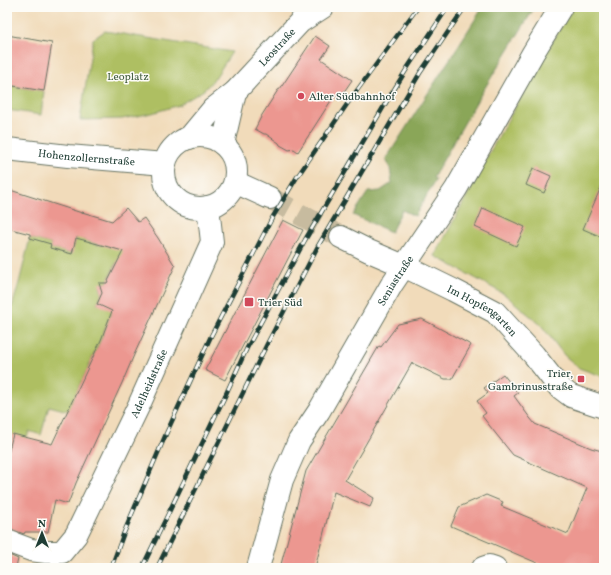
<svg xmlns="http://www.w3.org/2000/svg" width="611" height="575" viewBox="0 0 611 575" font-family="Vollkorn,serif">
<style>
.green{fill:#aebf62;stroke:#667e4b}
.forest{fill:#8aa658;stroke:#547246}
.building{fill:#ec9790}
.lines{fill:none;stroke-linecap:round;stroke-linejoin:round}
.tertiary-tunnel{stroke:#c7bb9f;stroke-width:22;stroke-dasharray:22 11;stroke-linecap:butt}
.minor-casing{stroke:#687463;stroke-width:24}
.tertiary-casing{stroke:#687463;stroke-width:24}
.minor{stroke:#fff;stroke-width:22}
.tertiary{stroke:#fff;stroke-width:22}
.rail-casing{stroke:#1f3d34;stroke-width:4.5}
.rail{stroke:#fdfcf7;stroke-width:3;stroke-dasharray:9;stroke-linecap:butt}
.poi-dot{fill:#d1495b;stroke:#fdfcf7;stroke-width:1.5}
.labels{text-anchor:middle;stroke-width:3;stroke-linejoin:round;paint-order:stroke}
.street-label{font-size:11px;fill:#1f3d34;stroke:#fdfcf7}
.park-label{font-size:11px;fill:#435e40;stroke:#fdfcf7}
.poi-label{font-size:11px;fill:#1f3d34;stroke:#fdfcf7;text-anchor:start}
</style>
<rect width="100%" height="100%" fill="#fdfcf7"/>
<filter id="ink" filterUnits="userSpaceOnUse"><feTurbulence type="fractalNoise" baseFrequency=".025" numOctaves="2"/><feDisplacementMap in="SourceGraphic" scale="8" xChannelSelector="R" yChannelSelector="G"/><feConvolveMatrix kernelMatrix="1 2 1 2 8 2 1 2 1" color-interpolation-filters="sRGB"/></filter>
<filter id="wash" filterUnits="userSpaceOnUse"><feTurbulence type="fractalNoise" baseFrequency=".012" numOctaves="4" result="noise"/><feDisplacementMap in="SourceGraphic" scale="16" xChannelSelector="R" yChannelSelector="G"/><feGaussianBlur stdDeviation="0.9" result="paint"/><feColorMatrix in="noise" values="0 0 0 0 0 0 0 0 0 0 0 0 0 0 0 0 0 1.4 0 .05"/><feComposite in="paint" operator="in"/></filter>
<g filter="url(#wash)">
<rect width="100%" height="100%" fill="#f1dbba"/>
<g class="green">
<path d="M573,7H604V377L579,368L564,355L541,325L504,294L435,256L491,150L548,49Z"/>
<path d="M105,31L232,52L215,78L204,90L179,105L152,113L122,119L80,120L93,39Z"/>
<path d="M7,85L44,91L41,115L7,110Z"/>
<path d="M79,231L83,240L99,245L118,240L128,256L125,266L116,263L107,283H102L100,287L102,293L97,304L110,305L112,311L101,339L68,411L49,406L41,435L29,431L27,438L10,448L7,447V306L12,307L19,283L30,238L51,244L50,248L71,254Z"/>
</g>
<path class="forest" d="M483,7H535L478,99L433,178L436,179L415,216L402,210L391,232L353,215L368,192L380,191L392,183L390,168L386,159Z"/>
<g id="blocks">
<g class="building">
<path d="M7,35L52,43L44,91L7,85Z"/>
<path d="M315,36L330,46L321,59L352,80L339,99L334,96L298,152L294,149L289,150L280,145L279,143L266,134H264L255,129L262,115L278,90L280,89Z"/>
<path d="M533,168L551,176L544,193L526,185Z"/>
<path d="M604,180V238L583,229Z"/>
<path d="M7,189L82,213V212L112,221L126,208L138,222L144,218L158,238L175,266L134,355L122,383L76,483L68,504L55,500L48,532H25L24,534L11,529H7V458L13,434L52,444L101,340L112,311L97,304L102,293L99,283H107L123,251L76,238L72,254L50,248L51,244L30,238V234L7,228Z"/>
<path d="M483,208L525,227L516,246L475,227Z"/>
<path d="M283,220L303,230L225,380L205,370Z"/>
<path d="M422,319L471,345L452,379H445L412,363L345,480L374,498L370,507L334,492L315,568H280L306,471L379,346L381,347L398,324Z"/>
<path d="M503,374L518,393L514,396L530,418L535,424L591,448L602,451L604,448V568H549L451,526L459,507L486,495L503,502L501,506L568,534L587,488L513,455L496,434L482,416L486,413L477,401L488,393L484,388Z"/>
<path d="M7,554L18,559L16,568H7Z"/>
</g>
</g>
</g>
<g filter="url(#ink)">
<use href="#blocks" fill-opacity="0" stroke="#687463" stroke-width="1"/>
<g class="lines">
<path class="tertiary-tunnel" d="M270,198L341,237"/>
<defs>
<g id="minor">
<path id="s1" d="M189,138L213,109L235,92L300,22L323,7"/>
<path d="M223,144L235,92"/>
<path id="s2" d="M7,541L31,550L46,552H62L76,535L139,405L212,242L208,207"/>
<path id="s3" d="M258,568L282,480L299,441L319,411L392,284L456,189L533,53L561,7"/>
<path d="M483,568L489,566L495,568"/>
</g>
<g id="tertiary">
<circle cx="200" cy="172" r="36"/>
<path id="s4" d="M7,149L68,156L165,164"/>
<path d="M235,182L270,198"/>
<path id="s5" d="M341,237L369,251L404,266L453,290L495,312L534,355L559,387L571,396L604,407"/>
</g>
</defs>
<use href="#minor" class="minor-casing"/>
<use href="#tertiary" class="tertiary-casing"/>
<use href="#minor" class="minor"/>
<use href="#tertiary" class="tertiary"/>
<defs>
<g id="rail">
<path d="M111,568L123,535L166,434L211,336L271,220L297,177L350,100L418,7"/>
<path d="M142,568L225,396L247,348L305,240L387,101L408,67L448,7"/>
<path d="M157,568L267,344L318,246L420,73L465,7"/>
</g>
</defs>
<use href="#rail" class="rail-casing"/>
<use href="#rail" class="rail"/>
</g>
</g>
<g class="poi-dot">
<circle cx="301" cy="96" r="4"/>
<rect x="244" y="297" width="10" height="10" rx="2"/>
<rect x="577" y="375" width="8" height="8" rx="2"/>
</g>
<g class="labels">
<g class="street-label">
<text dy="4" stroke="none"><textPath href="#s1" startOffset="127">Leostraße</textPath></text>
<text dy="4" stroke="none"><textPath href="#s4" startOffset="80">Hohenzollernstraße</textPath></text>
<text dy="4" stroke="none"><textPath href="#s3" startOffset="321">Seniastraße</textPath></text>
<text dy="4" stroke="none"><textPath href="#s5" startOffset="160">Im Hopfengarten</textPath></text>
<text dy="4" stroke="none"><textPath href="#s2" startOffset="247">Adelheidstraße</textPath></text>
</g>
<g class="park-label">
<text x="128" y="80">Leoplatz</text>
</g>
<g class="poi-label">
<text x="309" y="100">Alter Südbahnhof</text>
<text x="258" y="306">Trier Süd</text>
<text x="573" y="377" text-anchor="end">Trier,<tspan x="573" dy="13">Gambrinusstraße</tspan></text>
</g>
</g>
<rect width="611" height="575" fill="none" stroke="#fdfcf7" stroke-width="24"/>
<g transform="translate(42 533)" stroke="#fdfcf7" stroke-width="3" paint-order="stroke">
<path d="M0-3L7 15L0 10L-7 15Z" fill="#1f3d34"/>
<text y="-6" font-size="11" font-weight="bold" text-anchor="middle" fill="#1f3d34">N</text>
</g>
</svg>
